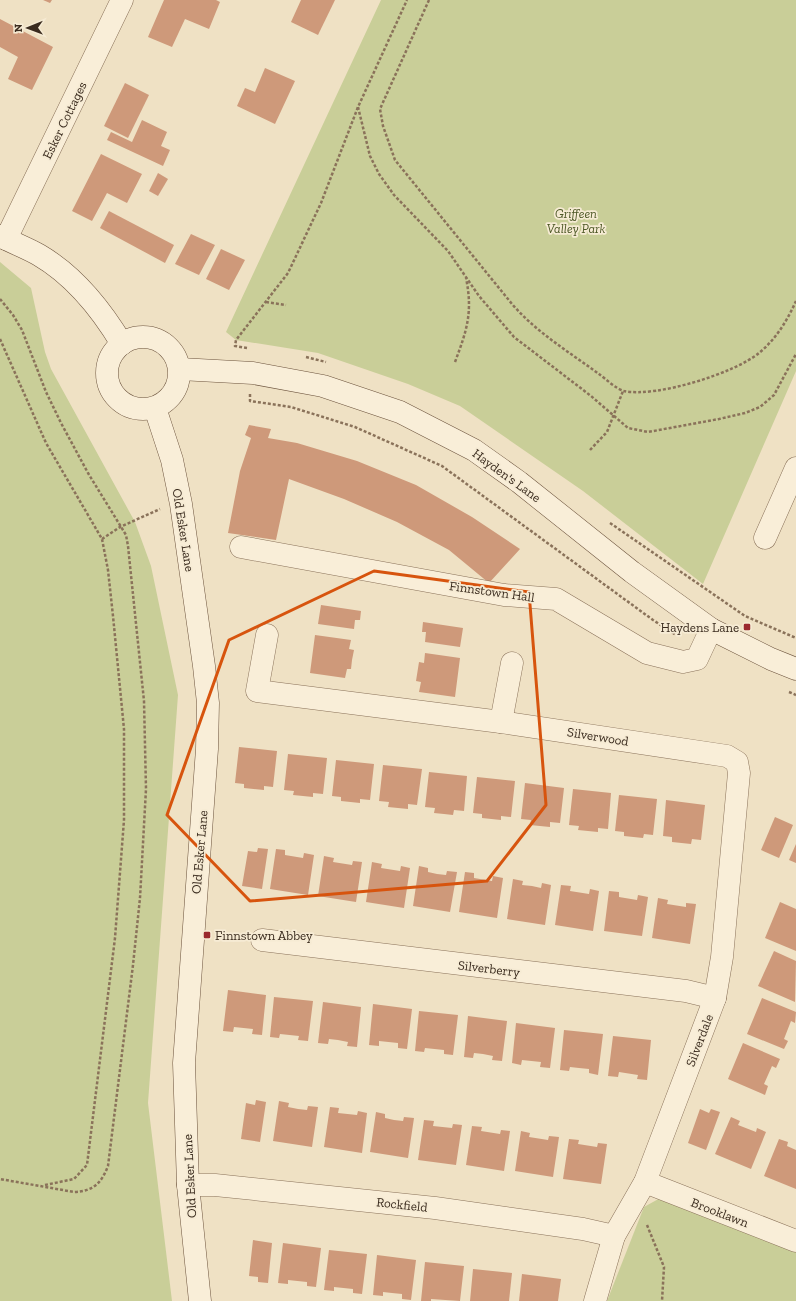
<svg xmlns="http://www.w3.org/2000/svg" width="796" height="1301" viewBox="0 0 796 1301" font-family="'Zilla Slab',serif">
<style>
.green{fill:#c9ce98}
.building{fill:#ce997a}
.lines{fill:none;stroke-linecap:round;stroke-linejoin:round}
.street-casing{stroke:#8a725a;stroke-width:23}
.secondary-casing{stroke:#6c533d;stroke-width:23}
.path{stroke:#8a725a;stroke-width:2.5;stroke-dasharray:3 2;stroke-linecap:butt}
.street{stroke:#f9eed8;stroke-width:22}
.secondary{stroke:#f9eed8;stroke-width:22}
.marked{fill:none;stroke:#d7540e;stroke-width:3;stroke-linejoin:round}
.poi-dot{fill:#9b292e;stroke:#f6ebd4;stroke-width:1.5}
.labels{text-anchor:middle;stroke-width:3.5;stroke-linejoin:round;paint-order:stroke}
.street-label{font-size:13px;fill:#3a2b1e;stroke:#f6ebd4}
.park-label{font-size:13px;font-style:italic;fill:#4c5725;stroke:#f6ebd4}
.poi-label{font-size:13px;fill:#3a2b1e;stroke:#f6ebd4;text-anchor:end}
</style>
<rect width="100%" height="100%" fill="#efe1c4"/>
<g class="green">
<path d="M381,0H796V371L703,584L583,491L460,406L408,384L318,353L236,340L226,332Z"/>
<path d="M0,262L31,288L45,352L51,369L135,522L151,566L178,695L148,1103L172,1301H0Z"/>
<path d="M662,1197L796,1252V1301H607L644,1207Z"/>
</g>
<g class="building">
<path d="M43,0H52L50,3Z"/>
<path d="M164,0H216L220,2L209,29L185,19L172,47L148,37Z"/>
<path d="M301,0H335L318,35L291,22Z"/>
<path d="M0,19L53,47L32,90L8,79L18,57L0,47Z"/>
<path d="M265,68L295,81L275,124L237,106L245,88L255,92Z"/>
<path d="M125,83L149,95L128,138L104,126Z"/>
<path d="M142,120L167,132L161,146L170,150L163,166L107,140L111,132L132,142Z"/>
<path d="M101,154L142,174L127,203L107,193L92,221L72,211Z"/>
<path d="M158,173L168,179L158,196L149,191Z"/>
<path d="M109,211L174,245L165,263L100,228Z"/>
<path d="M191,234L215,245L199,275L175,264Z"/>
<path d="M221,249L245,260L229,290L206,279Z"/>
<path d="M249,425L271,429L268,438L297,443L357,461L416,485L472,517L520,549L489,583L449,550L397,522L344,499L289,479L276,540L228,533L240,471L251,438L245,435Z"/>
<path d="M321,605L361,611L360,620H355L354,629L318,624Z"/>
<path d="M423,622L463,628L460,647L425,642L426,632H422Z"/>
<path d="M315,635L351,640L349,649L354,650L352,660L351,669H347L345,678L310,673Z"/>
<path d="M425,653L460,658L455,697L419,692L421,682L416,681L419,662L424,663Z"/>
<path d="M239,747L277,751L273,787L264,786V790L244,788V784L235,783Z"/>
<path d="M288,754L327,758L323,794L313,793V797L293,795L294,791L284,790Z"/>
<path d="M336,760L374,764L370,800L360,799V803L341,801V797L332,796Z"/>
<path d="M383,765L422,769L417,805L408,804V809L388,807L389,802L379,801Z"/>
<path d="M429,772L467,776L464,811L454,810L453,815L444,814L434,813L435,808L425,807Z"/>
<path d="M477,777L515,781L511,817L501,816V820L482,818V814L473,813Z"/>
<path d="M525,783L564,788L560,823L550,822V827L530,825L531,820L521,819Z"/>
<path d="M573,789L611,793L608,829L598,828V832L578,830L579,826L569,825Z"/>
<path d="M619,795L657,799L653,835L644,834L643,838L624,836V832L615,831Z"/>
<path d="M666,800L705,805L701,840L692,839L691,844L672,842V837L663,836Z"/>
<path d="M775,817L793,825L779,858L761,850Z"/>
<path d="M796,844V863L789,860Z"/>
<path d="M258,848L268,849L262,889L242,886L248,851L257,852Z"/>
<path d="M276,849L285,850V855L303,858L304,853L314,855L308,895L270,889Z"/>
<path d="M324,856L334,858L333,862L352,865L353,861L362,862L356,902L318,896Z"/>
<path d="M372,862L382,864L381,868L400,871L401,866L410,868L404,908L366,902Z"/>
<path d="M419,866L428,868V872L437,874L446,875L447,871L457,872L450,912L413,906Z"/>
<path d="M465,872L474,873V878L492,881L493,876L503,878L497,918L459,912Z"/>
<path d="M513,879L523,881L522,885L532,886L541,888L542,883L551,885L545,925L507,919Z"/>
<path d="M561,885L571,886L570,891L589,894L590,889L599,891L593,931L555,925Z"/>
<path d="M609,891L619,892V897L637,900L638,895L648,897L642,936L604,931Z"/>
<path d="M658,898L668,900L667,904L686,907V903L696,904L690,944L652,938Z"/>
<path d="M780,902L796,909V951L765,938Z"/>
<path d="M774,951L796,961L795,1002L758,986Z"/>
<path d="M228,990L266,995L262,1035L252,1034L253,1029L234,1027L233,1032L223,1031Z"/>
<path d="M274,997L313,1001L308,1041L298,1040L299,1036L280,1034L279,1038L270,1037Z"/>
<path d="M762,998L796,1012L795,1023L791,1021L784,1039L788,1041L784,1049L747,1034Z"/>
<path d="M323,1002L361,1007L357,1047L347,1046L348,1042L338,1040L329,1039L328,1044L318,1043Z"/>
<path d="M373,1004L412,1009L407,1049L398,1048V1043L379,1041V1046L369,1045Z"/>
<path d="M419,1011L458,1015L453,1055L444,1054V1050L425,1048L424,1052L415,1051Z"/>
<path d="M468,1016L507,1021L502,1061L492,1060L493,1056L483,1054L474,1053L473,1058L464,1057Z"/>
<path d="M516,1023L555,1028L550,1068L540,1067L541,1062L522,1060L521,1065L512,1063Z"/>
<path d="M564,1030L603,1034L598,1075L589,1073V1069L579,1068L570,1067L569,1071L560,1070Z"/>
<path d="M613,1036L651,1040L647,1080L637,1079L638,1075L619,1072L618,1077L608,1076Z"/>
<path d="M743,1043L780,1059L776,1068L772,1066L764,1084L768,1086L765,1095L728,1079Z"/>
<path d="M256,1100L266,1102L260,1142L241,1139L246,1103L255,1105Z"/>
<path d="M279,1101L289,1103L288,1107L298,1109L307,1110L308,1106L318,1107L312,1147L273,1141Z"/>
<path d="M330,1107L339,1108L338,1113L357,1115L358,1111L367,1113L362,1153L324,1147Z"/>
<path d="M700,1109L709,1113L711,1109L720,1112L706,1150L688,1143Z"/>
<path d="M376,1112L385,1114V1118L394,1120L403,1121L404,1117L414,1118L408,1158L370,1152Z"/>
<path d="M731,1117L740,1121L738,1125L756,1132L757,1128L766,1132L751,1169L715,1154Z"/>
<path d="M424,1120L434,1121L433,1126L452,1128L453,1124L462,1125L456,1165L418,1160Z"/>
<path d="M472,1126L482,1127L481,1131L500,1134L501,1130L510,1131L504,1171L466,1165Z"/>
<path d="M521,1131L530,1133L529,1137L548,1140L549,1136L559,1137L553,1177L515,1171Z"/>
<path d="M569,1139L579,1140L578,1144L597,1147L598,1143L607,1144L601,1184L563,1179Z"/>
<path d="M779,1139L788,1142L787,1146L796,1150V1189L764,1176Z"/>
<path d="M253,1240L272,1243L268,1283L258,1282V1277L249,1276Z"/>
<path d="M283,1243L321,1248L316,1287L307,1286V1282L288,1280V1284L278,1283Z"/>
<path d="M329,1250L367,1254L362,1294L353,1293V1289L334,1287V1291L324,1290Z"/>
<path d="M377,1255L416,1260L411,1300L402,1299V1294L392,1293L383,1292V1296L373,1295Z"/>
<path d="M425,1262L464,1266L460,1301L431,1299V1301H421Z"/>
<path d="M473,1269L512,1273L509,1301H470Z"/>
<path d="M522,1274L561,1279L558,1301H519Z"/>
</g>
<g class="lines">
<defs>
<g id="street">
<path d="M6,239L122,0"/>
<path d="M765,538L796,468"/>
<path d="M241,547L504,595L556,599L647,653L683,662L697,659L711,629"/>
<path d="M267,635L257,691L501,722L727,756L737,762L739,773L722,957L715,998L645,1182L614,1236L595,1301"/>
<path d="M501,722L512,663"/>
<path d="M262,940L686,991L715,998"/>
<path d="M645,1182L796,1241"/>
<path d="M188,1185H215L435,1208L583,1229L614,1236"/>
</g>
<g id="secondary">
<path d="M0,236C13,243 27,248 39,255C75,276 101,309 122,344"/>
<circle cx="143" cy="373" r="36"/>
<path d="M180,369L253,373L323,386L400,412L474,450L519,482L632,572L711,629L771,659L796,669"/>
<path d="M155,408L172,460L181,504L204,666L208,703L207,749L184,1063L188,1185L200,1301"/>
</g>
</defs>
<use href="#street" class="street-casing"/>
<use href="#secondary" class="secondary-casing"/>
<g class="path">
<path d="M429,0L380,109L383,126L395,160L512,304C536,332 569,352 599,374C606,379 616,389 624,391C656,398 735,373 759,353C776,339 787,321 796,301"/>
<path d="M358,107L370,156L379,174L394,195L448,251L479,296L514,337L591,396L628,428L648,432L719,419L745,413L760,407L774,395L796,354"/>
<path d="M0,299L13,315L22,330L46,392L61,423L88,473L126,535L128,546L144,701L146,789L140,898L133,965L108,1166C101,1184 93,1191 74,1192L0,1179"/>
<path d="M266,302L286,305"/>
<path d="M0,339L46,443L102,539L108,570L113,616L124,729V820L115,938L87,1165L74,1179L45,1185"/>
<path d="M247,348L235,346L236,340L288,273L321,203L358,107L407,0"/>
<path d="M306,357L326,362"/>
<path d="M455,362C467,330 473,312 466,278"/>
<path d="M250,394V401L291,407L355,427L442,466L653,620L676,635"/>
<path d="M590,450L607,432L623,391"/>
<path d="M610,523L745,616L796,638"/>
<path d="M102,539L120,527L160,509"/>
<path d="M789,692L796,695"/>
<path d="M647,1225L664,1267L662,1301"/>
</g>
<use href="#street" class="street"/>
<use href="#secondary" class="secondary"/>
</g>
<path class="marked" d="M374,571L529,592L546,805L487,881L250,901L167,815L229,640Z"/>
<g class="poi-dot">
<rect x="743" y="623" width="8" height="8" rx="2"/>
<rect x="203" y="931" width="8" height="8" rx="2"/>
</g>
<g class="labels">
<g class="street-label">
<text transform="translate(64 120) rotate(-64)" y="5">Esker Cottages</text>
<text transform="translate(507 475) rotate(36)" y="5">Hayden's Lane</text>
<text transform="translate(184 530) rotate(81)" y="5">Old Esker Lane</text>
<text transform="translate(492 591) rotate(8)" y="5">Finnstown Hall</text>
<text transform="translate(598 736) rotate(9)" y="5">Silverwood</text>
<text transform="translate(199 852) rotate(-85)" y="5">Old Esker Lane</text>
<text transform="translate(489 968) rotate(7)" y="5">Silverberry</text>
<text transform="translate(699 1040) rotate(-69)" y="5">Silverdale</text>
<text transform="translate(189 1176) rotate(-93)" y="5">Old Esker Lane</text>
<text transform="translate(402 1204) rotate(6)" y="5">Rockfield</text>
<text transform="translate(720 1212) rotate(21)" y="5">Brooklawn</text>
</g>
<g class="park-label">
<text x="576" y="218">Griffeen<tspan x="576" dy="15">Valley Park</tspan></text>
</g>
<g class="poi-label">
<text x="739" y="632">Haydens Lane</text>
<text x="215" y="940" text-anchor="start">Finnstown Abbey</text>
</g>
</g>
<g transform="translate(28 28) rotate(269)" stroke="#f6ebd4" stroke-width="3" paint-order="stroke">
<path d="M0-3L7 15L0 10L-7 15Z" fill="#3a2b1e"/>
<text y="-6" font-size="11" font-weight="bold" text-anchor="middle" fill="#3a2b1e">N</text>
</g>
</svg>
